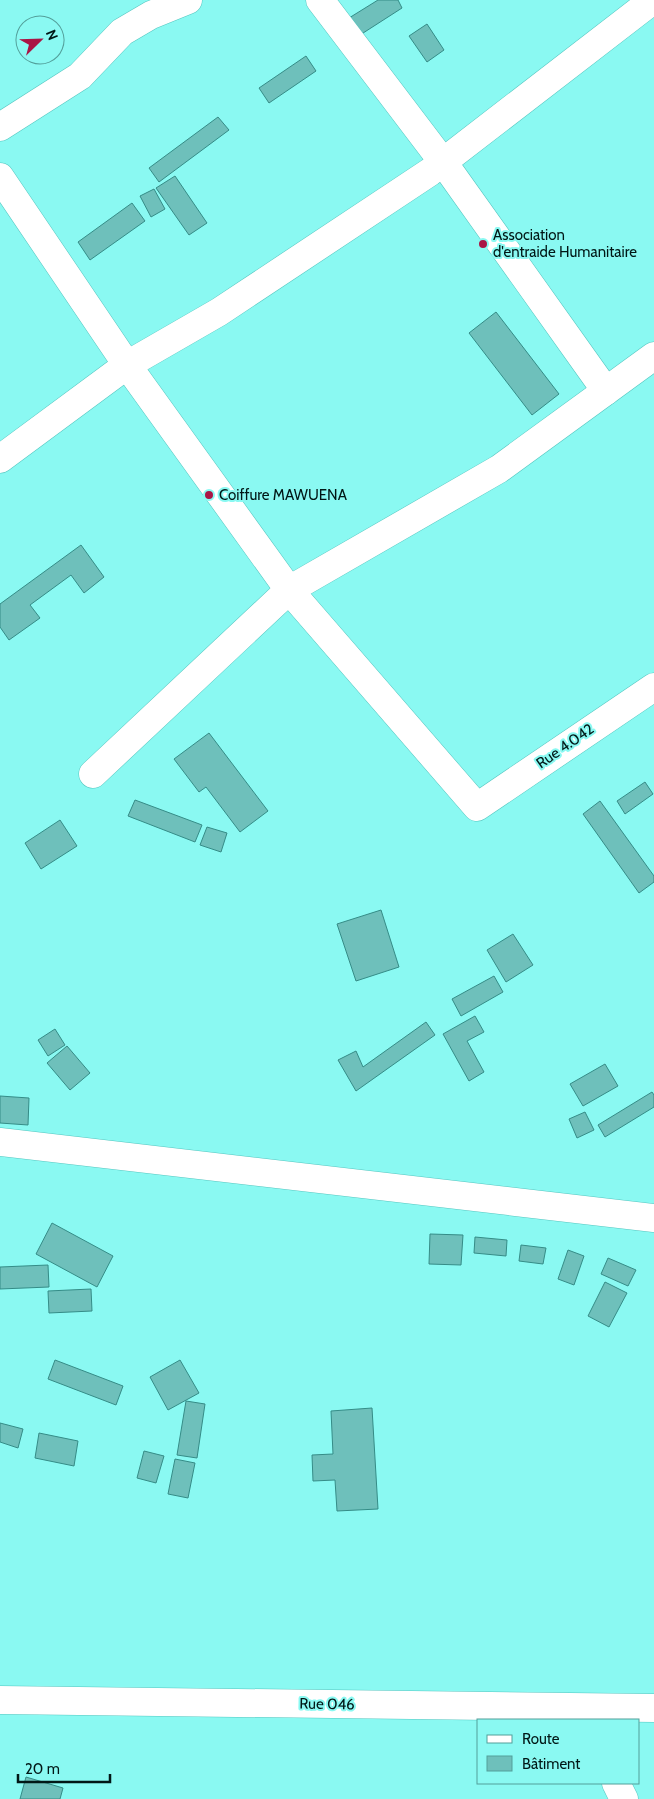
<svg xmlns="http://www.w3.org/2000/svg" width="654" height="1799" viewBox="0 0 654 1799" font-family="Cabin,sans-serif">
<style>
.building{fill:#6ec0bb;stroke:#358c87}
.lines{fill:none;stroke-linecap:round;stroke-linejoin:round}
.minor-casing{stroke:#55c6c0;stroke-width:29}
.minor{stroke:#fff;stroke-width:28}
.poi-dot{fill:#aa1545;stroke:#8af9f2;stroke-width:2}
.labels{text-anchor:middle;stroke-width:4;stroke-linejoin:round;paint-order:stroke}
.poi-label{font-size:15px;fill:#011716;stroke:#8af9f2;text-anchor:start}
.street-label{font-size:15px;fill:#011716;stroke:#8af9f2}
</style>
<rect width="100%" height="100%" fill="#8af9f2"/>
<g class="building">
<path d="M378,0H398L402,8L360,35L349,18Z"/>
<path d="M427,24L444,50L427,62L409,36Z"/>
<path d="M306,56L316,71L269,103L259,88Z"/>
<path d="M218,117L229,130L159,182L149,168Z"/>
<path d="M175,176L207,223L189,235L156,188Z"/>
<path d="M154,189L165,209L151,217L140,196Z"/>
<path d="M132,203L145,221L90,260L78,242Z"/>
<path d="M496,312L559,394L532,415L469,333Z"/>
<path d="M81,545L104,577L84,593L71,575L30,605L40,618L9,640L0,627V604Z"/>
<path d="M209,733L268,811L240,832L206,787L199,792L174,759Z"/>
<path d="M645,782L653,794L625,814L617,801Z"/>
<path d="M135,800L202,825L195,842L128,816Z"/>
<path d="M600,801L654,876V882L639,893L583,814Z"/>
<path d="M60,820L77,846L41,869L25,843Z"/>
<path d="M207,827L227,833L221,852L200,845Z"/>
<path d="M381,910L399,967L356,981L337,924Z"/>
<path d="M513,934L533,965L506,982L487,950Z"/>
<path d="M494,976L503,992L461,1016L452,999Z"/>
<path d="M475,1016L484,1032L467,1041L484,1072L469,1081L443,1034Z"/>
<path d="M426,1022L435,1035L356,1091L338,1060L356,1051L363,1067Z"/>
<path d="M55,1029L65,1045L48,1056L38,1040Z"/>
<path d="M67,1046L90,1073L70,1090L47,1063Z"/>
<path d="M605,1064L618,1086L583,1106L570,1084Z"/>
<path d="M652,1092L654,1095V1107L605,1137L598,1125Z"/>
<path d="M0,1096L29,1098L28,1125L0,1123Z"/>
<path d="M585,1112L594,1130L577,1138L569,1119Z"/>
<path d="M52,1223L113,1256L97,1287L36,1254Z"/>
<path d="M430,1234L463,1235L461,1265L429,1264Z"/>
<path d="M475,1237L507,1240L506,1256L474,1253Z"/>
<path d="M521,1245L546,1248L543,1264L519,1261Z"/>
<path d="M568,1250L584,1256L574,1285L558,1279Z"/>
<path d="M608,1258L636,1270L628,1286L601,1274Z"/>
<path d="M48,1265L49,1287L0,1289V1267Z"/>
<path d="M605,1282L627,1293L609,1327L588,1316Z"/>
<path d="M91,1289L92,1311L49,1313L48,1291Z"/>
<path d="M55,1360L123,1386L116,1405L48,1379Z"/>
<path d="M180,1360L199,1393L168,1410L150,1377Z"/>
<path d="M186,1401L205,1404L197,1458L177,1455Z"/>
<path d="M372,1408L378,1509L337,1511L335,1480L313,1481L312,1455L333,1454L331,1411Z"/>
<path d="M0,1423L23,1429L18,1448L0,1442Z"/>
<path d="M39,1433L78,1441L74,1466L35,1458Z"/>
<path d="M144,1451L164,1456L156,1483L137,1478Z"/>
<path d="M175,1459L195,1463L188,1498L168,1494Z"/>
<path d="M26,1777L63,1788L60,1799H20Z"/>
</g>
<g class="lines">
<defs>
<g id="minor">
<path d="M320,0L443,162L606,391"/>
<path d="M0,127L80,76L122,32L151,15L188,0"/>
<path d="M0,177L127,365L289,590L477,807L654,687"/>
<path d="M0,459L127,365L219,312L430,172L653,0"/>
<path d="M93,774L289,590L499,469L654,356"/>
<path d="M0,1142L654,1218"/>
<path d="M0,1700L654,1708"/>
<path d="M616,1783L624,1799"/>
</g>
</defs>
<use href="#minor" class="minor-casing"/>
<use href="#minor" class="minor"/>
</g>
<g class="poi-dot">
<circle cx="483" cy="244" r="5"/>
<circle cx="209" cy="495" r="5"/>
</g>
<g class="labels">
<g class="poi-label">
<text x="493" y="240">Association<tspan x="493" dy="17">d'entraide Humanitaire</tspan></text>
<text x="219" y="500">Coiffure MAWUENA</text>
</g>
<g class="street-label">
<text transform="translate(565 746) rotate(-35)" y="5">Rue 4.042</text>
<text transform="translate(327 1704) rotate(1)" y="5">Rue 046</text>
</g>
</g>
<rect x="477" y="1719" width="162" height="65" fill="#8af9f2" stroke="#539f9a"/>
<rect x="487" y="1735" width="25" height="8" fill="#ffffff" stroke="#539f9a"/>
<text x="522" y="1744" font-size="15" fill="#011716">Route</text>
<rect x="487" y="1756" width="25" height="15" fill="#6ec0bb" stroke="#539f9a"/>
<text x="522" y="1769" font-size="15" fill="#011716">Bâtiment</text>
<g transform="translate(40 40) rotate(67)"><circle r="24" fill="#8af9f2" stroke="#539f9a"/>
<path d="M0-4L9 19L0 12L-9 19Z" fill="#aa1545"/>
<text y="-8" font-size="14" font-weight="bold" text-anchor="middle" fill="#011716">N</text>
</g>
<path d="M18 1774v8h92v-8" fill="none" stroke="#011716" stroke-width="2.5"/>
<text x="25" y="1774" font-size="15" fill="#011716" stroke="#8af9f2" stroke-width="4" paint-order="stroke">20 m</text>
</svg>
